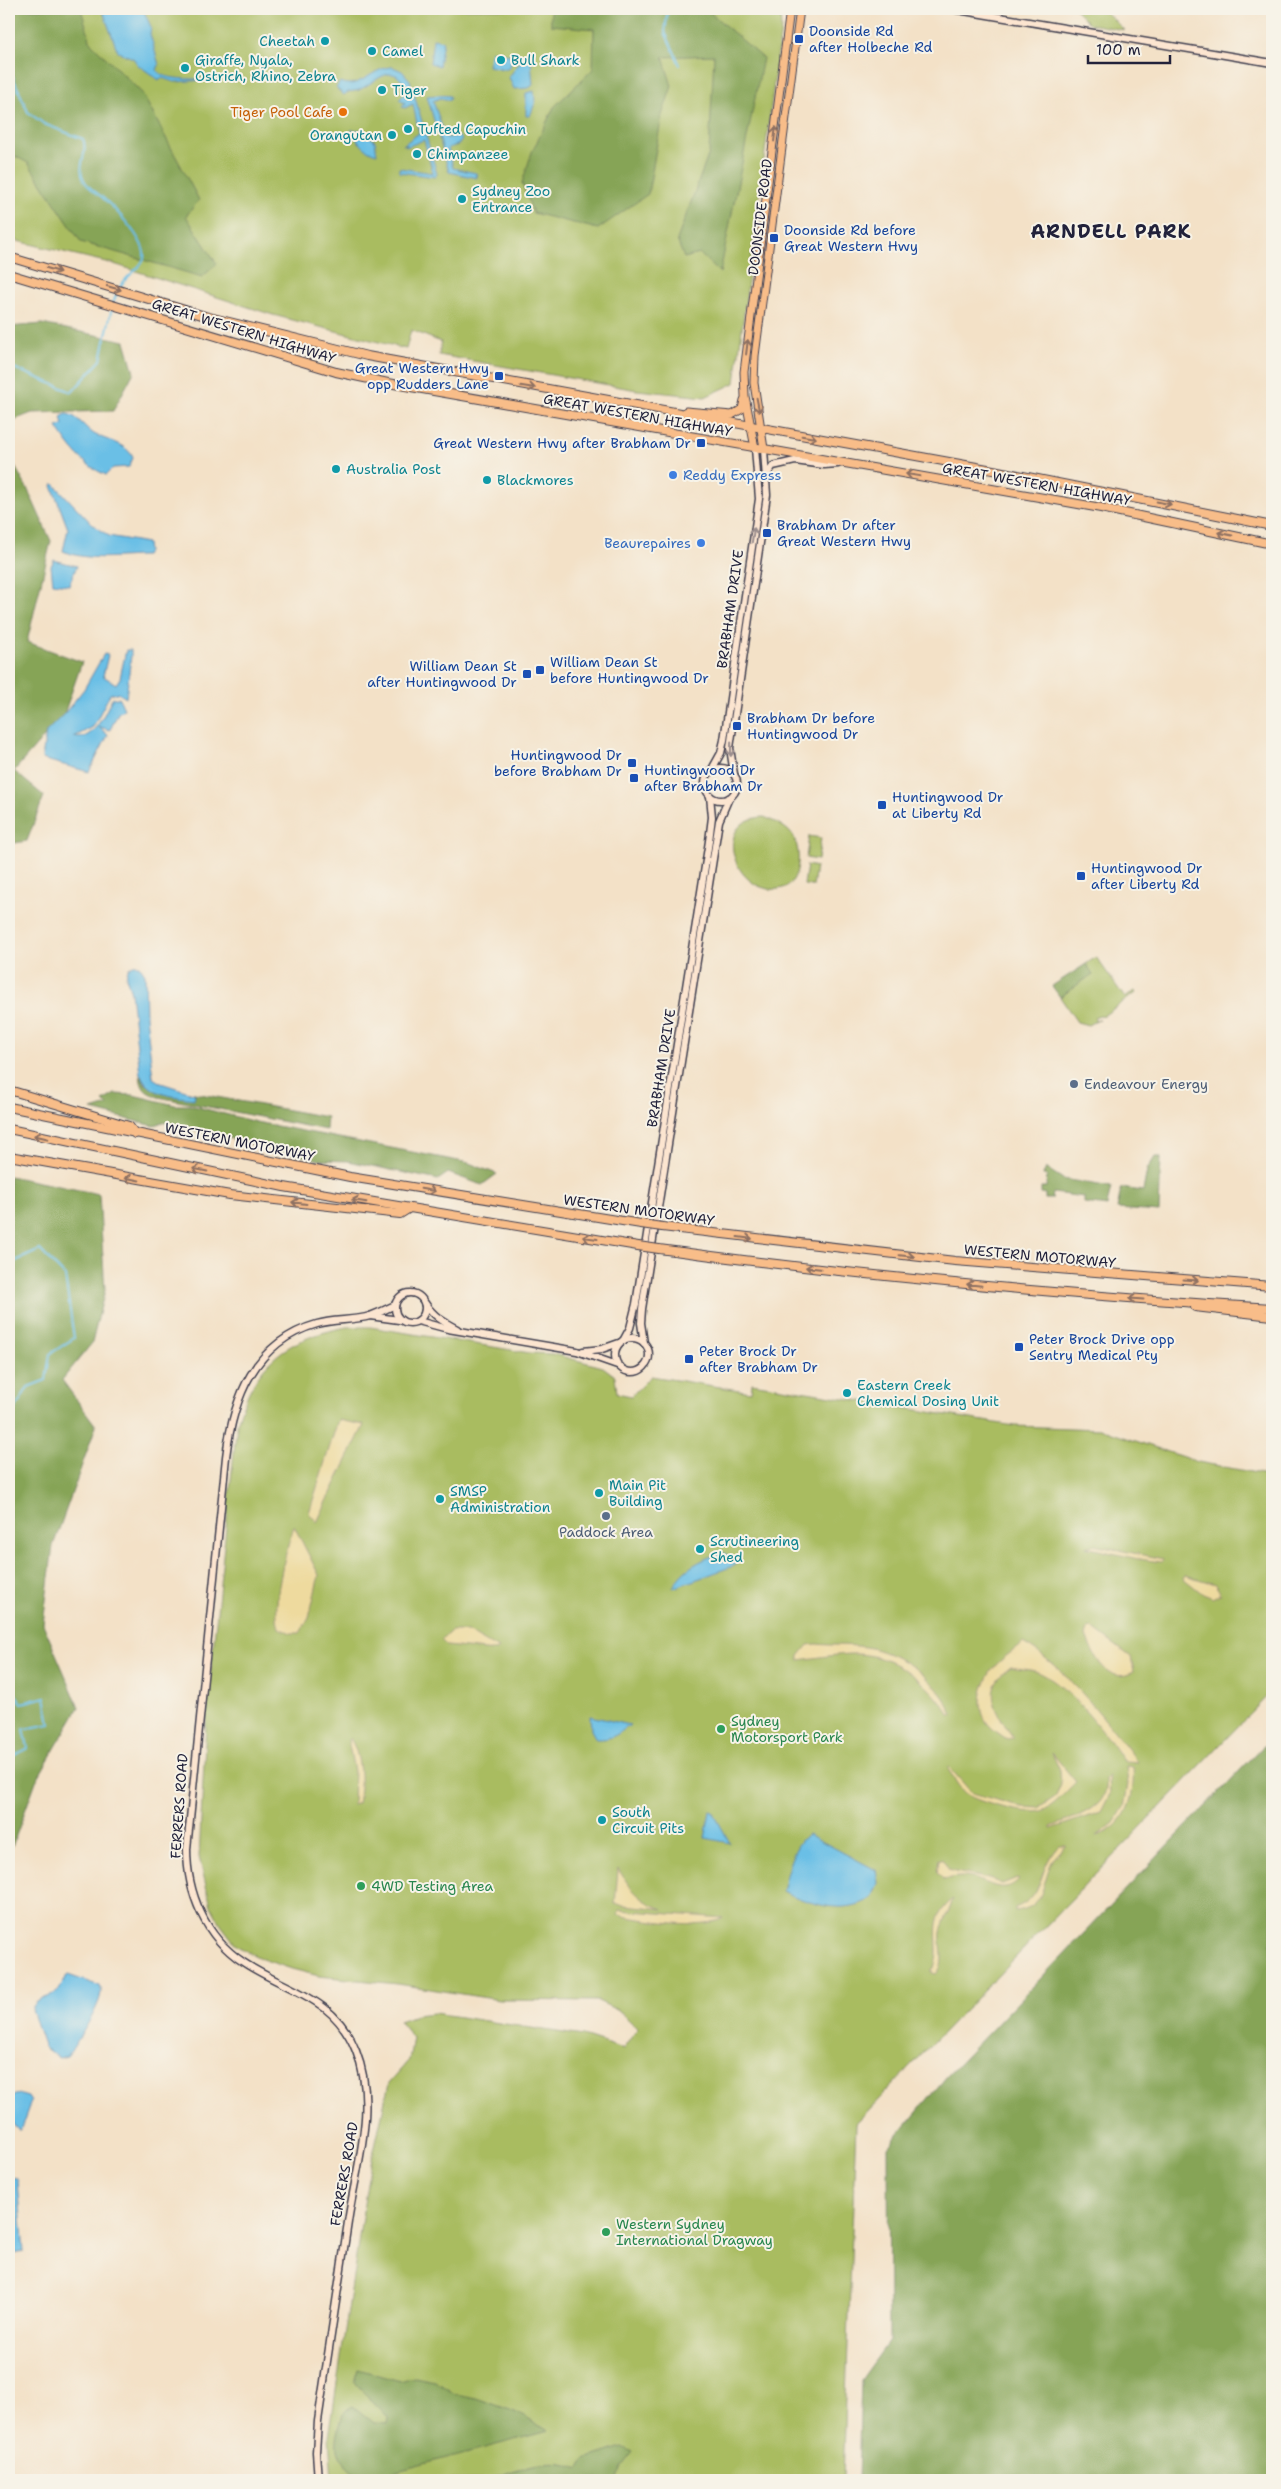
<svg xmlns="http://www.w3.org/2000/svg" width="1281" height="2489" viewBox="0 0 1281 2489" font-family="'Shantell Sans',sans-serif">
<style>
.green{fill:#a9bc61;stroke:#666f4e}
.forest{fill:#86a457;stroke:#546349}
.sand{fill:#eeda9e;stroke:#887e6c}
.water{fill:#6abfe6;stroke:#467090}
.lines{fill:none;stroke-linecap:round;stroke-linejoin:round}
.stream{stroke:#6abfe6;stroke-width:2}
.secondary-casing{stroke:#413f50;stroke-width:9}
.primary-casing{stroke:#413f50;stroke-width:9}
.highway-casing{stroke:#413f50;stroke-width:10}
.secondary{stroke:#fce5d0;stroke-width:6}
.primary{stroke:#f8bd89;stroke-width:7}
.highway{stroke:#f8bd89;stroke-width:8}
.highway-bridge-casing{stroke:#413f50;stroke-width:10;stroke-linecap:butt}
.highway-bridge{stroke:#f8bd89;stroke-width:8}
.oneway{stroke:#8d7062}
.oneway2{stroke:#9a8d8d}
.transit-dot{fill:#1a4fb4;stroke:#f7f3e8;stroke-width:2}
.culture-dot{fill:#0f9aa8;stroke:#f7f3e8;stroke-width:2}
.food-dot{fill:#e8710a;stroke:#f7f3e8;stroke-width:2}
.shop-dot{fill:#3f7fe0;stroke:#f7f3e8;stroke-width:2}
.service-dot{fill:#5c6f8a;stroke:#f7f3e8;stroke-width:2}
.leisure-dot{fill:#2e9e5b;stroke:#f7f3e8;stroke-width:2}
.labels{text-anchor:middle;stroke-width:4;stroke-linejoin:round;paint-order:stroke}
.transit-label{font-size:14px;fill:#164399;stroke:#f7f3e8;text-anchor:start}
.culture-label{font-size:14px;fill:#0d838f;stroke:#f7f3e8;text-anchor:start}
.food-label{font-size:14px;fill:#c56008;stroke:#f7f3e8;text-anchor:end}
.street-label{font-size:14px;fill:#22223b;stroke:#f7f3e8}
.shop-label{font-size:14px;fill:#366cbe;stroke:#f7f3e8;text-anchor:start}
.service-label{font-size:14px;fill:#4e5e75;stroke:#f7f3e8;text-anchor:start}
.leisure-label{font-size:14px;fill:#27864d;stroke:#f7f3e8;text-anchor:start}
.district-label{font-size:19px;font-weight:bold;letter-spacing:1px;fill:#22223b;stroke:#f7f3e8}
</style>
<rect width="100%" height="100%" fill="#f7f3e8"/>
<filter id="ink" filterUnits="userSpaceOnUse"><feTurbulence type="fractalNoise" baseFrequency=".02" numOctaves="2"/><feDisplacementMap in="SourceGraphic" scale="10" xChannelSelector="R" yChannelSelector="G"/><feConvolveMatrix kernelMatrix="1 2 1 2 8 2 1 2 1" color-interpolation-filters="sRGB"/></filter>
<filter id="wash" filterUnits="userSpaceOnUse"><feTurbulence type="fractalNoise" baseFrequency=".0096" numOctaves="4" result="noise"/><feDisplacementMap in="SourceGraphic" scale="20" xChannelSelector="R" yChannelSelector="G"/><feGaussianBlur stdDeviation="1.12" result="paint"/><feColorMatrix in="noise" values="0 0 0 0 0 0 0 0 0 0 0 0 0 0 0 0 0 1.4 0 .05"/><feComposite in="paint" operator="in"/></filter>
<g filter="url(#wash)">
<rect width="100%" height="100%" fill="#f3e1c7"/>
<g class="green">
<path d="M9,9H780L781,29L735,383L705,397L637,390L439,355L441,342L411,330L406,349L273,315L114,264L9,239Z"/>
<path d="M1075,9H1103L1124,30L1090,24Z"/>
<path d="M764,817C774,821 787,827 793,836C802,851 801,886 779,889C734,895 709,819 764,817Z"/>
<path d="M809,836L821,838L818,860L806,858Z"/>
<path d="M807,865L816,867L813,886L804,885Z"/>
<path d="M1096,957L1125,998L1135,991L1136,993L1103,1016L1100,1015L1094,1017L1096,1020L1099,1019L1088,1025L1077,1022L1060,997L1092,974L1086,964Z"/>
<path d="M347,1327H370L530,1353L553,1354L603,1367L615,1376L617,1393L631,1396L651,1376L751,1392L752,1383L1014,1426L1100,1429L1198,1462L1272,1476V1691L856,2123L843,2480H332L329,2437L368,2177L389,2083L409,2060L413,2038L399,2021L416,2015L434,2013L583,2036L623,2049L638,2028L617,2010L598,2001L500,2000L398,1984L319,1976L292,1969L262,1959L237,1946L221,1925L211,1906L199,1857L207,1706L237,1424C255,1362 285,1339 347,1327Z"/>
</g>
<g class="forest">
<path d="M9,9H81L91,43L142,93L199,200L186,216L217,264L202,277L81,242L28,163L9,153Z"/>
<path d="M551,9H706L763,58L720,273L700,254L684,258L677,240L709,153L714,55L663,57L672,86L662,115L648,194L598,229L533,213L522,183L532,152L554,107L593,69L594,29L551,25Z"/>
<path d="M42,324L125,341L134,372L113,411L32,413L9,422V327Z"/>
<path d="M9,456L27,488L51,541L27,642L82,662L64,714L14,771L44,796L27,841L9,844Z"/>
<path d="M1086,964L1093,974L1060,997L1052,986Z"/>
<path d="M140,1074L145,1084L327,1117L326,1130L158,1097C144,1092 141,1088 140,1074Z"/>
<path d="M115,1094L133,1095L175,1105H190L256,1122L469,1163L497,1174L482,1185L448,1173L438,1180L348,1161L319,1160L162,1122L154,1126L92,1110L108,1105L103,1101Z"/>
<path d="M1155,1157H1161L1159,1212L1117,1209L1121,1188L1143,1191L1147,1170Z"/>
<path d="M1046,1168L1063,1179L1111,1187L1107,1206L1084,1203V1197L1053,1193L1052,1199H1045V1194L1041,1193V1187H1046L1047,1176L1043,1175Z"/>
<path d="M9,1176L99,1194L105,1290L92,1343L62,1380L96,1426L53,1546L43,1624L79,1707L36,1781L9,1855Z"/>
<path d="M1272,1737V2480H858L861,2380L889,2341L888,2147L947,2076Z"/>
<path d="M358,2369L400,2381L414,2377L435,2381L455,2394L476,2398L513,2411L549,2431L363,2480C330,2455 334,2449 343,2413L353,2406L374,2423L387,2424L388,2418C378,2404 364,2395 354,2382Z"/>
<path d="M623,2447L633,2452L621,2467L616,2480H485C514,2472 552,2452 579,2469L585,2459Z"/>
</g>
<g class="sand">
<path d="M338,1420L364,1425L317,1522L309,1513Z"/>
<path d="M294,1526L319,1575L309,1617L300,1633H291L279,1628C271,1605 286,1550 294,1526Z"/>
<path d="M1094,1545L1163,1559L1162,1562L1138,1559L1086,1547Z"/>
<path d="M1185,1575L1215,1584L1221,1594L1213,1598L1203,1594L1183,1578Z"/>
<path d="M1092,1628L1131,1657L1134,1672C1108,1686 1094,1657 1086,1636L1088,1629Z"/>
<path d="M451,1631H467L498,1649L495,1651L447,1646L441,1640Z"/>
<path d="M1023,1643C1063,1664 1111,1726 1138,1762L1123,1761C1105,1733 1069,1685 1038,1672C1030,1669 1019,1669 1011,1667C979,1689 997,1712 1013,1738L1007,1739C1001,1735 993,1730 988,1724C974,1706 983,1678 998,1663C1005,1656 1015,1650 1023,1643Z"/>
<path d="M816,1644C833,1646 853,1644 871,1648C906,1657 939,1681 953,1715H950C928,1681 891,1652 849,1654C832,1655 815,1658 799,1660V1656L808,1645Z"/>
<path d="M350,1738C361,1755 362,1783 358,1803L353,1805L354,1771L348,1740Z"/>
<path d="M1052,1753L1076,1782C1066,1791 1054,1807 1041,1811C1026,1815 979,1803 966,1794C959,1788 953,1777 948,1769L949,1767L972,1793L1022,1807L1039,1808L1055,1797L1061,1784L1060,1771Z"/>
<path d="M1126,1766L1133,1767C1135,1797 1128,1826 1097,1836L1114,1823L1124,1807L1128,1784Z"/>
<path d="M1109,1776L1110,1794L1101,1812L1051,1829V1827C1072,1818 1111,1808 1106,1779Z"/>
<path d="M1060,1846H1067C1061,1851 1054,1856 1051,1864C1041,1885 1046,1908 1015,1911V1908C1048,1895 1036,1866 1060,1846Z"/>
<path d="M939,1859L943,1860L949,1870C967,1876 983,1875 1002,1884L1017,1878L1019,1879C1005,1896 988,1882 972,1878C962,1876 953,1877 944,1880L937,1873Z"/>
<path d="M618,1869C632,1890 638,1900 663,1909L615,1904Z"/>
<path d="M953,1899C950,1910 944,1920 941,1932C939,1946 947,1963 936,1974L932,1973V1969L934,1968C935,1963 937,1957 937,1952C937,1929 932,1916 953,1899Z"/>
<path d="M619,1910L723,1918C704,1930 641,1920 618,1915Z"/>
</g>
<g class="water">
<path d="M102,9H143L151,27L150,34L159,65L157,70C163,84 220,78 234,76L236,78L174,82L162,78L159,80L138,65L133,58L118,52Z"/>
<path d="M433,39L443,41L439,66L430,63Z"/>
<path d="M491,51L510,55L512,59L510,67L504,69L488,66Z"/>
<path d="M526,54L531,61L533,85L529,88L514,89L509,77Z"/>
<path d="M393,67L402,71L410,80L437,174L435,177L399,172V168L433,173L424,140L406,147L407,144L403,145L419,133L413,104L405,108L402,107L405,103L399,100L406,92C397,58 377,81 359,90C353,92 349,90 344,95L336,88L340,82C359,91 374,66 393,67Z"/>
<path d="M534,91L535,103L530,116H526V93Z"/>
<path d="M438,95L450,96V100L440,98L433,101L446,138L458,136L462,140L458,145L448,148L453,168L476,173L477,178L449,172L427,96Z"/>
<path d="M351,130H362L375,141L377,154C364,152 354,136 351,130Z"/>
<path d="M66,414C76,414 86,429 94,434C107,441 128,444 133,458L129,467L113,468L106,475C83,465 70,448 57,427L63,425L61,417Z"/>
<path d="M53,483L92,524L109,536L147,543L148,552L145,556C118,556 89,562 63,551L68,529L52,486Z"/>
<path d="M54,560L77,566L69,585L53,583L51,566Z"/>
<path d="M126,650H131V656L126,698L118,693L110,694L93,727L74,737C93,743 106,711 112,698H119L124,709L118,713L110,730L99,727L108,735L107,737L89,772L42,759L46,732L64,714L84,689L104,654L108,655L103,676L116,684L120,678Z"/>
<path d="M133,965H139L145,974L146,1016L153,1078L161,1083L195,1094L194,1099C171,1096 151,1096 140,1074L131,992L126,977L128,969Z"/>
<path d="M722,1552L734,1559L736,1565L673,1588C681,1568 704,1559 722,1552Z"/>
<path d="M590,1716L630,1725C618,1734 612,1740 596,1739L591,1730Z"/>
<path d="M710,1811L713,1812L730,1843L705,1838Z"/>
<path d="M808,1834L876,1870L878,1883L872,1898C844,1916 810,1904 782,1891C787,1872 792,1846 808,1834Z"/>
<path d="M68,1975L100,1986C107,1998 78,2039 71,2051L67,2056L59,2058L45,2048L32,2010C34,1998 49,1999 57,1992C63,1987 62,1979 68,1975Z"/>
<path d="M21,2094L28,2096L31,2101L20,2131C10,2126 9,2112 9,2101L15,2095Z"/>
<path d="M9,2177L16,2178L18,2181L24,2252L9,2255Z"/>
</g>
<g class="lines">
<g class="stream">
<path d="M668,9L665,32L680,65"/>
<path d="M9,68L28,112L44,124L83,139C89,152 76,166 84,180C89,189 96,192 103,198C115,209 147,241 144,258C141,269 127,274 120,287"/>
<path d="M113,303L117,293"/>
<path d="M9,366L72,392L101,360L112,307"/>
<path d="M9,1264L40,1250L65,1276L74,1338L50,1354L46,1380L28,1387L9,1419"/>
<path d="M9,1647V1664"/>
<path d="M9,1672L10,1687L22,1703L45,1697L50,1724L24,1729L28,1748L9,1759"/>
</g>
</g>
</g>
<g filter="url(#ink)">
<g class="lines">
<defs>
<g id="secondary">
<path d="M952,9L1272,63"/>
<path d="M768,473L773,466L795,461L824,465L838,464"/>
<circle cx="721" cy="784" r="16"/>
<path d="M711,771L721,753L724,740L759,499L755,448"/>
<path d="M734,774L730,748L767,495L764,449"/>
<circle cx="410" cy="1308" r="15"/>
<path d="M425,1303C433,1316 444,1322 457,1329"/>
<path d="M370,1316L399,1320"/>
<path d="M418,1321L448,1329L577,1351L620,1366"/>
<circle cx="632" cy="1355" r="17"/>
<path d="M623,1341L630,1328L636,1304L709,841L712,817L710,796"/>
<path d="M644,1343L641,1323L642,1309L719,821L729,798"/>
<path d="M583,1351L602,1349L619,1343"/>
<path d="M318,2480L316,2452L318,2421C328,2355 338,2288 348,2222C356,2166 378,2106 356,2051C335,1996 286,1991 243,1962C205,1937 187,1893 187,1849L226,1457C233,1398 254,1342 317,1324C334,1319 353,1321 370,1316C378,1313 387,1309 395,1305"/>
</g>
<g id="primary">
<path d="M686,411L732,415L742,409L744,400"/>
<path d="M755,448L745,396L744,372L790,9"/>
<path d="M764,449L754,383L755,356L800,9"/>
</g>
<g id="highway">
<path d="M9,257L205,316L367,356L993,470L1272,526"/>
<path d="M9,274L336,372L388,383L1101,508L1272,544"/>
<path d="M9,1090L129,1126L135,1134"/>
<path d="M9,1107L350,1177L641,1224"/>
<path d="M9,1129L284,1187L638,1246"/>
<path d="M9,1156L230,1195L400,1214L408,1209"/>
<path d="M662,1227L955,1261L1272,1286"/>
<path d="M659,1249C863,1277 1067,1295 1272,1308"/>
<path d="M1195,1307L1272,1316"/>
</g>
</defs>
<use href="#secondary" class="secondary-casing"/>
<use href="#primary" class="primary-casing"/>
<use href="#highway" class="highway-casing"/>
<use href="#secondary" class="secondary"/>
<use href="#primary" class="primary"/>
<use href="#highway" class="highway"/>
<defs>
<g id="highway-bridge">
<path d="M641,1224L662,1227"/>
<path d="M638,1246L659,1249"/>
</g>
</defs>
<use href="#highway-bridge" class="highway-bridge-casing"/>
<use href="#highway-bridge" class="highway-bridge"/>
</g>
<defs><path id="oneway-shaft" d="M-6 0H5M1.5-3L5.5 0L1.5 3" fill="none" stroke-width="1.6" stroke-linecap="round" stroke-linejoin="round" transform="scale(1.25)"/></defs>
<g class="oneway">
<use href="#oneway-shaft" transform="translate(775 134) rotate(-83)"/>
<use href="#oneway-shaft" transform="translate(53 270) rotate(17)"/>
<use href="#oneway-shaft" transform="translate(114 288) rotate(16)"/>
<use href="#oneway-shaft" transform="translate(747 347) rotate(-83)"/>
<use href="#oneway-shaft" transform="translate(528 387) rotate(10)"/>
<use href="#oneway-shaft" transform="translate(758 405) rotate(79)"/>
<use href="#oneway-shaft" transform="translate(809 437) rotate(10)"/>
<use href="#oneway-shaft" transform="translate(913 475) rotate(-171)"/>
<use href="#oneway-shaft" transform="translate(1164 503) rotate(12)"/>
<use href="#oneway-shaft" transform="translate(1225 534) rotate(-168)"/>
<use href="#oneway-shaft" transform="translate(41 1137) rotate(-167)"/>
<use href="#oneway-shaft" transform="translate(200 1170) rotate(-169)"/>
<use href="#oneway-shaft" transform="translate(132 1179) rotate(-169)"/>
<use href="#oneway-shaft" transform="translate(428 1190) rotate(10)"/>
<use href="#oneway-shaft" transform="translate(359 1201) rotate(-171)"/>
<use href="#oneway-shaft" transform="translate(299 1203) rotate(-173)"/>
<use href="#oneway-shaft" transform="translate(590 1238) rotate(-172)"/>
<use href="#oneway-shaft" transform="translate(745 1238) rotate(7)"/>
<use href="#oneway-shaft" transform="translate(907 1256) rotate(6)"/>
<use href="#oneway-shaft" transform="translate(813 1268) rotate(-174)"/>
<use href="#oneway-shaft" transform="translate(1191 1280) rotate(4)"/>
<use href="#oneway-shaft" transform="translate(974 1285) rotate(-174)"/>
<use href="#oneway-shaft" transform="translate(1136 1299) rotate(-176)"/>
</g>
<g class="oneway2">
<use href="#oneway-shaft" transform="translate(753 535) rotate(-81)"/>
<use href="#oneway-shaft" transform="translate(731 749) rotate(91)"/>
</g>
</g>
<g class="transit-dot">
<rect x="794" y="34" width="10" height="10" rx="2.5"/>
<rect x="769" y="233" width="10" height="10" rx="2.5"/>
<rect x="494" y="371" width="10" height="10" rx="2.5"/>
<rect x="696" y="438" width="10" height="10" rx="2.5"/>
<rect x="762" y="528" width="10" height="10" rx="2.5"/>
<rect x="535" y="665" width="10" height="10" rx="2.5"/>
<rect x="522" y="669" width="10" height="10" rx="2.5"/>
<rect x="732" y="721" width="10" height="10" rx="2.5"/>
<rect x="627" y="758" width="10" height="10" rx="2.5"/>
<rect x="629" y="773" width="10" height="10" rx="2.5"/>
<rect x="877" y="800" width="10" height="10" rx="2.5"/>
<rect x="1076" y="871" width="10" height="10" rx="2.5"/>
<rect x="1014" y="1342" width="10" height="10" rx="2.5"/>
<rect x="684" y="1354" width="10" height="10" rx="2.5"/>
</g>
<g class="culture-dot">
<circle cx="325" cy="41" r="5"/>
<circle cx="372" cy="51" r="5"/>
<circle cx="501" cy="60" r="5"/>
<circle cx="185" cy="68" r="5"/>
<circle cx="382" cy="90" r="5"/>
<circle cx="408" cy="129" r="5"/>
<circle cx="392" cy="135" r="5"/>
<circle cx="417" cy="154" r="5"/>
<circle cx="462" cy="199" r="5"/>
<circle cx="336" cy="469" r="5"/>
<circle cx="487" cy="480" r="5"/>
<circle cx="847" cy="1393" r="5"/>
<circle cx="599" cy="1493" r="5"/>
<circle cx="440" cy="1499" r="5"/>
<circle cx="700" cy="1549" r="5"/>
<circle cx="602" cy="1820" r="5"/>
</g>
<circle class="food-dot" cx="343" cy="112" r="5"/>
<g class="shop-dot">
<circle cx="673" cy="475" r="5"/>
<circle cx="701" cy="543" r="5"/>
</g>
<g class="service-dot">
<circle cx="1074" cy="1084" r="5"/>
<circle cx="606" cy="1516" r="5"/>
</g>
<g class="leisure-dot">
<circle cx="721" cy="1729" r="5"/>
<circle cx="361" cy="1886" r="5"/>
<circle cx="606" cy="2232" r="5"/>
</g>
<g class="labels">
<g class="transit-label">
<text x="809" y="36">Doonside Rd<tspan x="809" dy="16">after Holbeche Rd</tspan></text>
<text x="784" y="235">Doonside Rd before<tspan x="784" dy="16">Great Western Hwy</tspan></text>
<text x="489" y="373" text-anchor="end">Great Western Hwy<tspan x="489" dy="16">opp Rudders Lane</tspan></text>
<text x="691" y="448" text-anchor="end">Great Western Hwy after Brabham Dr</text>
<text x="777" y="530">Brabham Dr after<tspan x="777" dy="16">Great Western Hwy</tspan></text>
<text x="550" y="667">William Dean St<tspan x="550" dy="16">before Huntingwood Dr</tspan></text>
<text x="517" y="671" text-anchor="end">William Dean St<tspan x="517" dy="16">after Huntingwood Dr</tspan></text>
<text x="747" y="723">Brabham Dr before<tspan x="747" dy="16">Huntingwood Dr</tspan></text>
<text x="622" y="760" text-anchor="end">Huntingwood Dr<tspan x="622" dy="16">before Brabham Dr</tspan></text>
<text x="644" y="775">Huntingwood Dr<tspan x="644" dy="16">after Brabham Dr</tspan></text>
<text x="892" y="802">Huntingwood Dr<tspan x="892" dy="16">at Liberty Rd</tspan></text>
<text x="1091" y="873">Huntingwood Dr<tspan x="1091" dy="16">after Liberty Rd</tspan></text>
<text x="1029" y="1344">Peter Brock Drive opp<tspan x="1029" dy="16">Sentry Medical Pty</tspan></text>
<text x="699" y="1356">Peter Brock Dr<tspan x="699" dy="16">after Brabham Dr</tspan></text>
</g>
<g class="culture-label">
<text x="315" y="46" text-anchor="end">Cheetah</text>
<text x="382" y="56">Camel</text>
<text x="195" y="65">Giraffe, Nyala,<tspan x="195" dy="16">Ostrich, Rhino, Zebra</tspan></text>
<text x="511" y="65">Bull Shark</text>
<text x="392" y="95">Tiger</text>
<text x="418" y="134">Tufted Capuchin</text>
<text x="382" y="140" text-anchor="end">Orangutan</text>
<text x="427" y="159">Chimpanzee</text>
<text x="472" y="196">Sydney Zoo<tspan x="472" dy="16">Entrance</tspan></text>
<text x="346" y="474">Australia Post</text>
<text x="497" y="485">Blackmores</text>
<text x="857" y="1390">Eastern Creek<tspan x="857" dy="16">Chemical Dosing Unit</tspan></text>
<text x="609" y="1490">Main Pit<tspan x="609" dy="16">Building</tspan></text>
<text x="450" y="1496">SMSP<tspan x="450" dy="16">Administration</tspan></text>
<text x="710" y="1546">Scrutineering<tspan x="710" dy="16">Shed</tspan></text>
<text x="612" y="1817">South<tspan x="612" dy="16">Circuit Pits</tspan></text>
</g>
<g class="food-label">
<text x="333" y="117">Tiger Pool Cafe</text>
</g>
<g class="street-label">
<text transform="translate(760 217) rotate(-83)" y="5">DOONSIDE ROAD</text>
<text transform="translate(244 331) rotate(17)" y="5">GREAT WESTERN HIGHWAY</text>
<text transform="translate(638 415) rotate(10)" y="5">GREAT WESTERN HIGHWAY</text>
<text transform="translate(1037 484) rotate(10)" y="5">GREAT WESTERN HIGHWAY</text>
<text transform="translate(730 609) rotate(-82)" y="5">BRABHAM DRIVE</text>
<text transform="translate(661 1068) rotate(-81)" y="5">BRABHAM DRIVE</text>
<text transform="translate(240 1142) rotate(11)" y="5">WESTERN MOTORWAY</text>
<text transform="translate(639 1210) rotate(8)" y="5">WESTERN MOTORWAY</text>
<text transform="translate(1040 1256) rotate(5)" y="5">WESTERN MOTORWAY</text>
<text transform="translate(179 1806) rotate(-86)" y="5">FERRERS ROAD</text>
<text transform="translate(344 2174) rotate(-80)" y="5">FERRERS ROAD</text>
</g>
<g class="shop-label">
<text x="683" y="480">Reddy Express</text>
<text x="691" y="548" text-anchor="end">Beaurepaires</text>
</g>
<g class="service-label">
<text x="1084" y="1089">Endeavour Energy</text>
<text x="606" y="1537" text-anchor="middle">Paddock Area</text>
</g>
<g class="leisure-label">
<text x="731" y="1726">Sydney<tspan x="731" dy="16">Motorsport Park</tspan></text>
<text x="371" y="1891">4WD Testing Area</text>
<text x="616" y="2229">Western Sydney<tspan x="616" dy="16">International Dragway</tspan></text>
</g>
<g class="district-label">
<text x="1111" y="238">ARNDELL PARK</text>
</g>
</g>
<rect width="1281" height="2489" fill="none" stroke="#f7f3e8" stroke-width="30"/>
<path d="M1088 55v8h82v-8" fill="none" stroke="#22223b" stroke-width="2.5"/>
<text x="1096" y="55" font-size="15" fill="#22223b" stroke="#f7f3e8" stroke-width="4" paint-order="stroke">100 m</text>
</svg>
